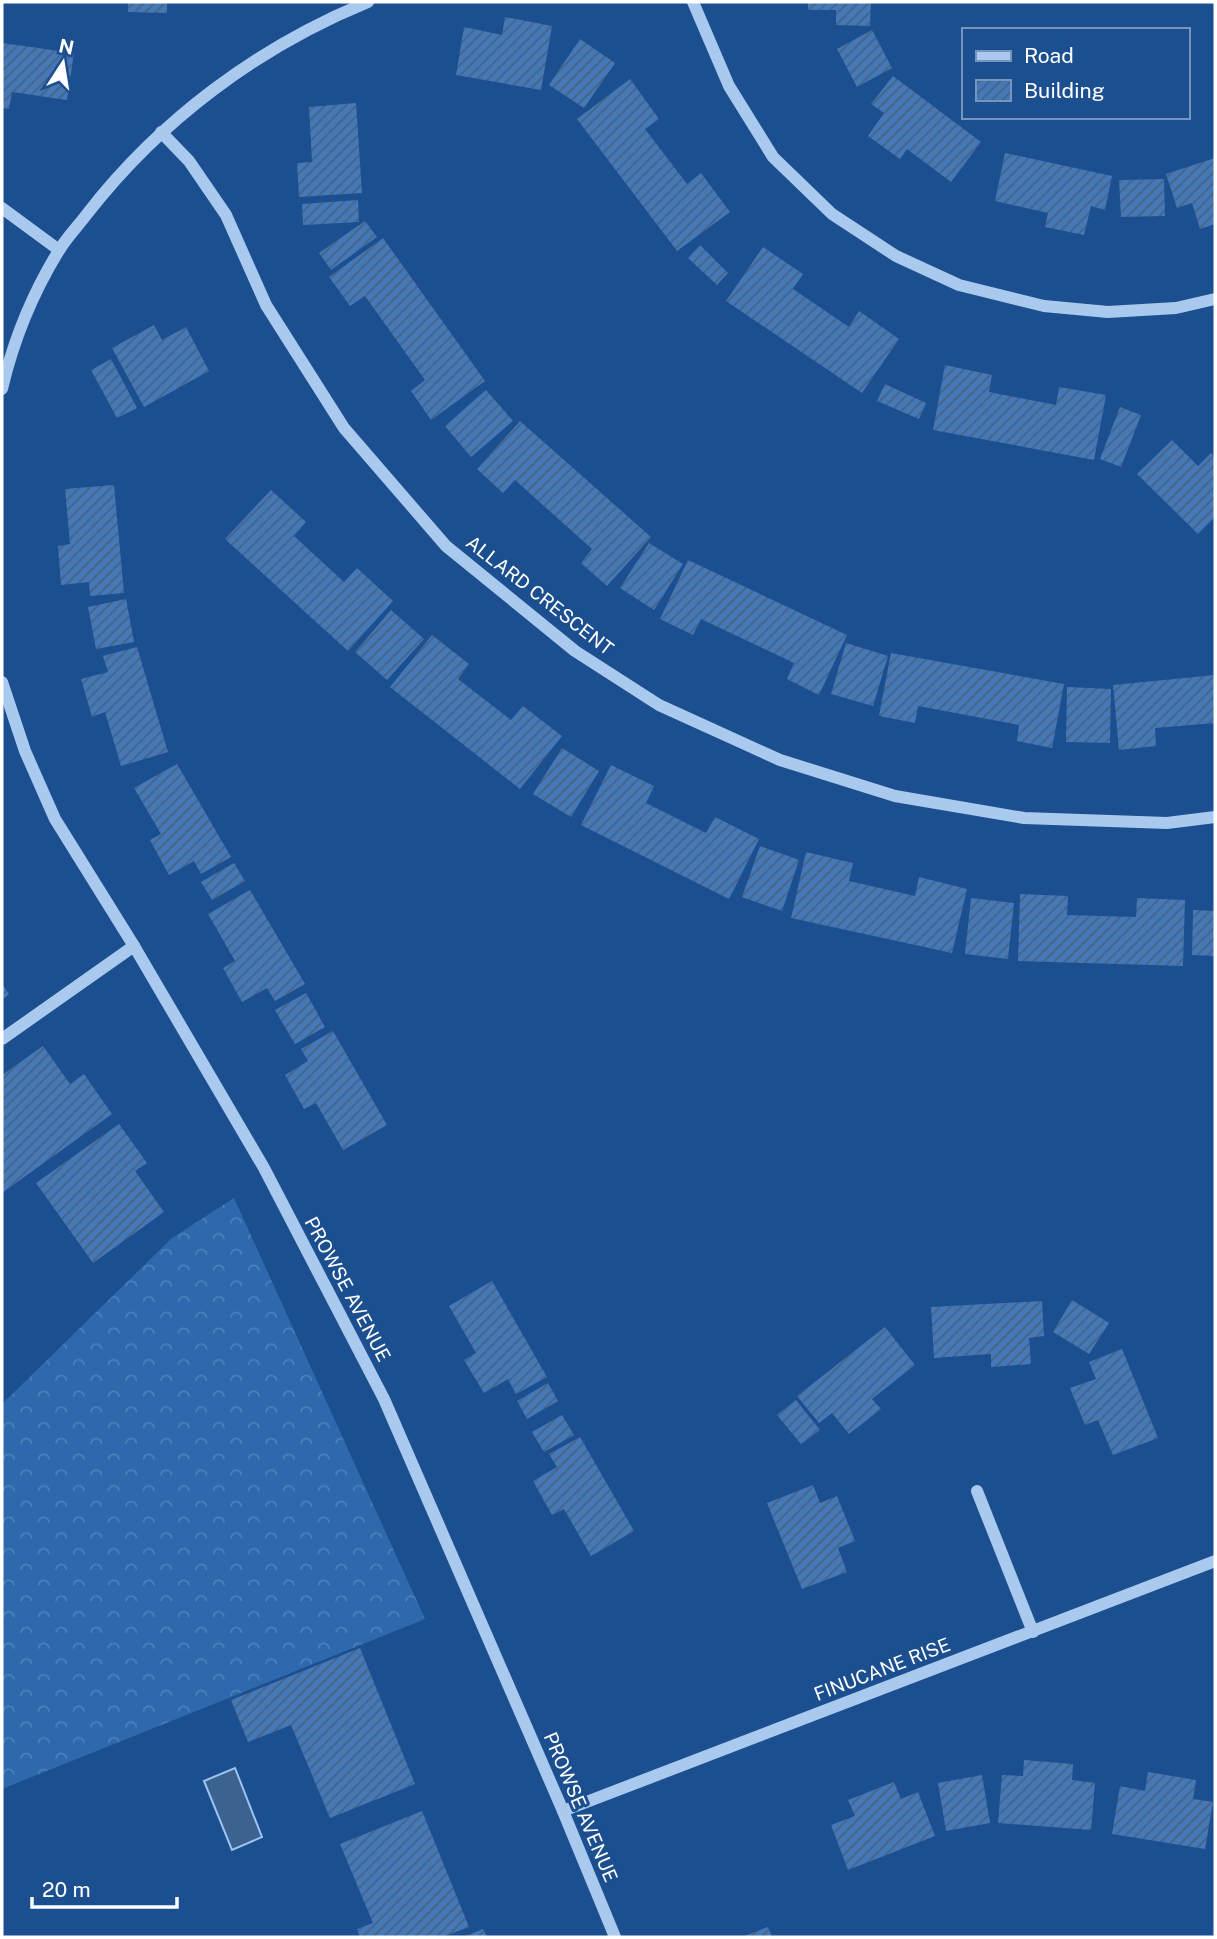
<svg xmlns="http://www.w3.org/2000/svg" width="1217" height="1939" viewBox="0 0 1217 1939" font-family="'Public Sans',sans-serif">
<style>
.forest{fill:url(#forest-crowns)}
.water{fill:#3c6290;stroke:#9cc4f0;stroke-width:2}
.building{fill:url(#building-hatch)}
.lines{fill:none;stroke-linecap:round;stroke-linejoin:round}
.minor{stroke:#a9c9ee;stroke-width:12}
.labels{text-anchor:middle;stroke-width:6;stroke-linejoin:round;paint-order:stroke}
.street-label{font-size:19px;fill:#fff;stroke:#1b4f8f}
</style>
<defs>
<pattern id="forest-crowns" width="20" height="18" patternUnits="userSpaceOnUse" patternTransform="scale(1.75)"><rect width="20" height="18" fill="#2e69ad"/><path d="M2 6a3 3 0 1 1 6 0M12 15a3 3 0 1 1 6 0" fill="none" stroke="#4d80b9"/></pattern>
<pattern id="building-hatch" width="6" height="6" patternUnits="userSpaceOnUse" patternTransform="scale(1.75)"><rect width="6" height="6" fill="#4478b7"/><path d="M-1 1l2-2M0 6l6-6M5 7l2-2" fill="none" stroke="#486282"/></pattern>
</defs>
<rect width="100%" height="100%" fill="#1b4f8f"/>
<path class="forest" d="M234,1198L425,1619L2,1789V1404L172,1238Z"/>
<path class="water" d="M235,1768L262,1837L232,1850L204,1781Z"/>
<g class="building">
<path d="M128,2H167V13L128,12Z"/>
<path d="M808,2H871L870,26L836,25V10H808Z"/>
<path d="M505,17L552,26L541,90L456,75L464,27L502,35Z"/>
<path d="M872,30L892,68L857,87L837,49Z"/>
<path d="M580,39L615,63L584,108L549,85Z"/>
<path d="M2,43L74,53L67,100L12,92L9,109L2,108Z"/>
<path d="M893,76L981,142L951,182L907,149L900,159L868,136L884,113L871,104Z"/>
<path d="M630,79L659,119L645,129L687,184L701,173L730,212L677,251L577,119Z"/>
<path d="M356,103L362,193L299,197L297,163L312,162L309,107Z"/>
<path d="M1005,153L1112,176L1105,210L1091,206L1084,235L1045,227L1048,213L995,201Z"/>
<path d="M1215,158V224L1200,229L1192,203L1177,208L1166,174Z"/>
<path d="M1164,179L1165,216L1121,217L1119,180Z"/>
<path d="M358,200L359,222L303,225L302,204Z"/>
<path d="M365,221L377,237L331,270L319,253Z"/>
<path d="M383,238L485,381L431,420L411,391L425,380L365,296L350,306L329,277Z"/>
<path d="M700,245L728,273L717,285L688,258Z"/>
<path d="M763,247L803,274L793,289L849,327L859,311L899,339L862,393L726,301Z"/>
<path d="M154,325L162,340L186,327L209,371L144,407L112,348Z"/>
<path d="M111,359L137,408L117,418L91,370Z"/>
<path d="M945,365L992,375L989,392L1056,405L1059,387L1106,395L1094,460L933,430Z"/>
<path d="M885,384L926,403L919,419L877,401Z"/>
<path d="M486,390L513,421L471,457L445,426Z"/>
<path d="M1120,407L1141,415L1121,467L1100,459Z"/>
<path d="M520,421L651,537L607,586L581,563L592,549L515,480L503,493L477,469Z"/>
<path d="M1172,440L1198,466L1211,453L1215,457V517L1198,534L1137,474Z"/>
<path d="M114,485L124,593L90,596L89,582L61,585L58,546L70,544L65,489Z"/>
<path d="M271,490L306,522L294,536L344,582L357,568L393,601L348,651L225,539Z"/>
<path d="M649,543L683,564L654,610L620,588Z"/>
<path d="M688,560L847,635L819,695L787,679L794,663L701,619L693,635L660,619Z"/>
<path d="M126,599L134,642L96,649L88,607Z"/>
<path d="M391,610L424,639L387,680L355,652Z"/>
<path d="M432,635L469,664L458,679L511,720L523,706L562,736L520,789L390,687Z"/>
<path d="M846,643L888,656L873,706L831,694Z"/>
<path d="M137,647L168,752L121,766L105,712L92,717L81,679L108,672L103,656Z"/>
<path d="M891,653L1064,684L1052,748L1017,741L1019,725L918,706L915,723L879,716Z"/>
<path d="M1215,675V723L1155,728L1156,746L1119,750L1113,685Z"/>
<path d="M1067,687L1111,689L1110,743L1066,742Z"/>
<path d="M562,748L599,771L571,817L533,794Z"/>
<path d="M177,764L231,857L201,874L194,861L169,875L150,840L161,834L134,788Z"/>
<path d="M611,765L654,786L646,803L706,833L715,817L759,839L729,899L581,825Z"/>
<path d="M760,846L799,860L782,911L742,897Z"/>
<path d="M806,852L853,863L849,881L915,896L919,877L967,889L952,953L791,918Z"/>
<path d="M234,863L245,881L212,900L201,882Z"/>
<path d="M250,890L305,984L275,1001L267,988L242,1002L223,968L235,961L208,914Z"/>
<path d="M1020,894L1068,896L1067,915L1136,917L1137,898L1185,900L1183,966L1018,961Z"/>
<path d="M971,898L1014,903L1008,959L965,954Z"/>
<path d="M1193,910L1215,911L1214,956L1192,955Z"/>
<path d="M2,984L9,994L2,1000Z"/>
<path d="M306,993L325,1027L295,1044L275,1010Z"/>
<path d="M333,1031L387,1125L343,1150L316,1103L304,1109L285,1075L308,1061L301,1049Z"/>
<path d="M43,1046L70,1084L84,1074L112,1114L2,1193V1075Z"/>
<path d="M119,1124L147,1163L135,1171L164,1212L93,1263L36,1183Z"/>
<path d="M492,1281L547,1377L516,1394L508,1379L484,1393L464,1360L476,1353L449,1306Z"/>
<path d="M1072,1300L1109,1323L1089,1354L1053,1332Z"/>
<path d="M1042,1301L1044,1336L1029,1338L1031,1364L991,1367V1354L934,1358L931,1307Z"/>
<path d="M885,1327L915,1365L872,1399L881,1409L849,1434L832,1413L819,1423L797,1396Z"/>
<path d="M1122,1349L1158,1438L1113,1455L1098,1420L1085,1425L1070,1388L1096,1379L1089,1362Z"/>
<path d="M548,1383L558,1401L527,1419L517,1401Z"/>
<path d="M796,1400L820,1430L801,1444L777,1415Z"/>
<path d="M562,1415L574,1435L544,1452L532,1432Z"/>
<path d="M580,1437L634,1531L591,1556L564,1509L552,1515L533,1481L557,1467L549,1454Z"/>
<path d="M813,1485L820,1503L837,1496L855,1541L838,1548L847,1572L802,1589L767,1503Z"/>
<path d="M360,1648L415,1784L330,1818L291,1725L248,1742L231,1700Z"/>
<path d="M1024,1760L1073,1764L1072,1780L1095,1783L1091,1830L998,1823L1002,1775L1023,1776Z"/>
<path d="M1148,1772L1196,1780L1193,1799L1213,1802L1205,1849L1112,1834L1120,1786L1145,1791Z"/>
<path d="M982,1775L990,1823L946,1831L938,1783Z"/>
<path d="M894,1782L901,1799L918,1792L935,1836L848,1870L831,1825L855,1816L848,1800Z"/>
<path d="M422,1811L469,1927L442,1937H360L357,1929L373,1923L340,1844Z"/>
<path d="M768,1927L772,1937H742Z"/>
<path d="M483,1929L487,1937H463Z"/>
</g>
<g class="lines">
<g class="minor">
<path d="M693,2L729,86L773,157L832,214L896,256L959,285L1044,306L1108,312L1176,308L1215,299"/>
<path d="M161,132L189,161L226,215L266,305L344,428L446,546L575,651L659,705L780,760L895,796L1024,818L1167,823L1215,817"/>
<path d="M2,208L59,250"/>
<path d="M2,389C13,342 33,293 58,252C66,238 78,226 87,214C160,120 258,47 368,2"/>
<path d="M2,682L25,751L55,819L134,946L264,1168L384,1399L563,1811L615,1937"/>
<path d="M2,1039L134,946"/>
<path d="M977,1491L1033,1632"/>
<path d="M563,1811L1215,1561"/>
</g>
</g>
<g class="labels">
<g class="street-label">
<text transform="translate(540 595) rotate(38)" y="7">ALLARD CRESCENT</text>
<text transform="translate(348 1289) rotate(62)" y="7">PROWSE AVENUE</text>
<text transform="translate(882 1669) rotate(-21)" y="7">FINUCANE RISE</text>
<text transform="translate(581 1807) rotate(67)" y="7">PROWSE AVENUE</text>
</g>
</g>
<rect width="1217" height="1939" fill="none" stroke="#ffffff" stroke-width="7"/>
<rect x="962" y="28" width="228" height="91" fill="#1b4f8f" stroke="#7695bc" stroke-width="2"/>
<rect x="976" y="51" width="35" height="10" fill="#a9c9ee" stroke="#7695bc" stroke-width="2"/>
<text x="1024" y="63" font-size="21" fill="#ffffff">Road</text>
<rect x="976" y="80" width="35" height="21" fill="url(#building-hatch)" stroke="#7695bc" stroke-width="2"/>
<text x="1024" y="98" font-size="21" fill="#ffffff">Building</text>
<g transform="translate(63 63) rotate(12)" stroke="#1b4f8f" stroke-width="5" paint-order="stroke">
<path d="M0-5L12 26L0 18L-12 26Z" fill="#ffffff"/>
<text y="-10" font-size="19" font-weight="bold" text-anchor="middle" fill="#ffffff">N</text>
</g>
<path d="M32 1897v10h145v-10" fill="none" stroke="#ffffff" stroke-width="3.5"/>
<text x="42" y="1897" font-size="21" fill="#ffffff" stroke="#1b4f8f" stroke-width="5" paint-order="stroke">20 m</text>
</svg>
